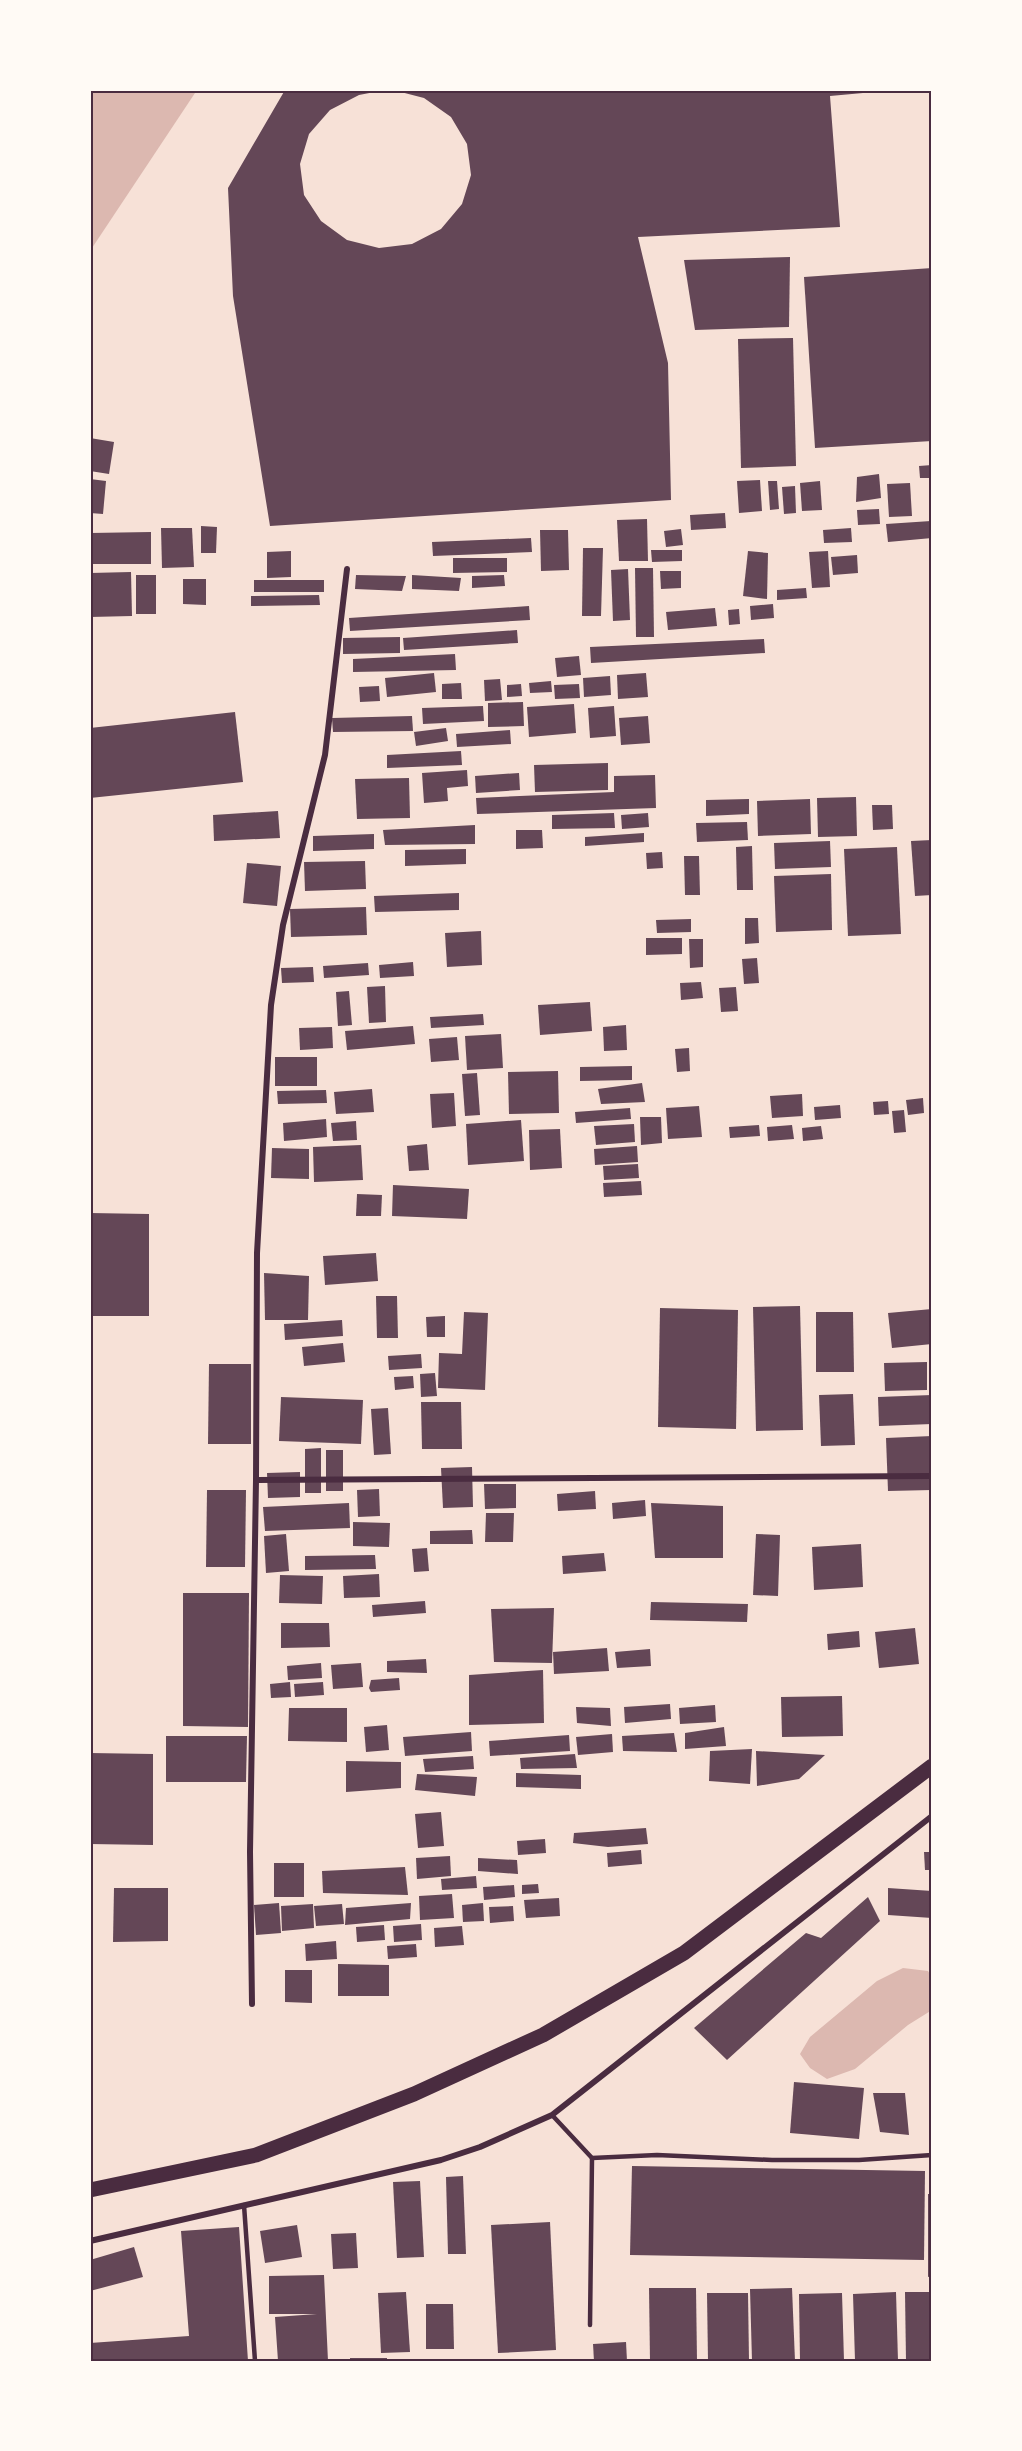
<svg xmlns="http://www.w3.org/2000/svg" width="1022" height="2451" viewBox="0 0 1022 2451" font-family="Manrope,sans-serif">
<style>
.water{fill:#dcb8b0}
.building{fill:#644757}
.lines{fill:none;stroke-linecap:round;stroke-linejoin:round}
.service{stroke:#4a2c40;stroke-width:4.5}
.minor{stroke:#4a2c40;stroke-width:6}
.primary{stroke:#4a2c40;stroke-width:15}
.neatline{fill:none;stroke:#4a2c40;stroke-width:2}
</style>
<rect width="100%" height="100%" fill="#f7e1d7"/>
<g class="water">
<path d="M90,90H197L90,251Z"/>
<path d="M903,1968L928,1971L932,1978V2010L908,2025L855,2069L827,2079L810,2068L800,2054L810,2037L877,1981Z"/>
</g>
<g class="building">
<path d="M285,90H385L359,95L330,110L309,134L300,164L304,195L321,221L347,240L379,248L412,244L441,229L462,204L471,175L467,144L451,117L424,98L393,90L874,92L830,96L840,227L638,237L668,363L671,500L270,526L233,296L228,188Z"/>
<path d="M790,257L789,327L695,330L684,260Z"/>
<path d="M932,268V441L815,448L804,277Z"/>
<path d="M793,338L796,466L741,468L738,339Z"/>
<path d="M90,438L114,442L109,474L90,471Z"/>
<path d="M932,465V478H920L919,466Z"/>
<path d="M879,474L881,498L856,502L857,477Z"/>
<path d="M90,479L106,481L103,514L90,513Z"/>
<path d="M760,480L762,511L739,513L737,481Z"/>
<path d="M768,481H777L779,509L770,510Z"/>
<path d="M820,481L822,510L802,511L800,483Z"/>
<path d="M910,483L912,516L889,517L887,484Z"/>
<path d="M795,486L796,513L784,514L782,487Z"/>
<path d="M879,509L880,524L858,525L857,510Z"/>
<path d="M725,513L726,528L691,530L690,515Z"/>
<path d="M647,519L648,561H619L617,520Z"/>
<path d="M931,521L932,538L888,542L886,524Z"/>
<path d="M201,526L217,527L216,553H201Z"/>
<path d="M161,528H192L194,567L162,568Z"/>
<path d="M851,528L852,542L824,543L823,530Z"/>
<path d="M681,529L683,545L666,547L664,531Z"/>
<path d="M540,530H568L569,570L541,571Z"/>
<path d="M151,532V564H90V533Z"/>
<path d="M531,538L532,552L433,556L432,542Z"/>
<path d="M583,548H603L601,616H582Z"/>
<path d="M651,550H682V561L652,562Z"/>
<path d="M291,551V577L267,578V552Z"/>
<path d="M748,551L768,553L767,599L743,596Z"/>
<path d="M828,551L830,587L812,588L809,552Z"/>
<path d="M857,555L858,573L833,575L831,557Z"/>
<path d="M453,558H507V572L453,573Z"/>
<path d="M635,568H653L654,637H636Z"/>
<path d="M628,569L630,620L613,621L611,570Z"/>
<path d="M660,571H681V588L661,589Z"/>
<path d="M131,572L132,616L90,617V573Z"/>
<rect x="136" y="575" width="20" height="39"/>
<path d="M356,575L406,576L402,591L355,589Z"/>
<path d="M412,575L461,578L459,591L412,589Z"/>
<path d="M504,575L505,586L472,588V576Z"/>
<path d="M183,579H206V605L183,604Z"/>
<rect x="254" y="580" width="70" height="12"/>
<path d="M806,588L807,598L777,600V590Z"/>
<path d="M319,595L320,605L251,606V596Z"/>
<path d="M773,604L774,618L751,620L750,606Z"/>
<path d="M529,606L530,620L350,631L349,618Z"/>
<path d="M715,608L717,626L668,630L666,612Z"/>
<path d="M739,609L740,624L729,625L728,610Z"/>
<path d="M517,630L518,643L404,650L403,638Z"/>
<path d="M400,637V653L343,654V638Z"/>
<path d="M764,639L765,653L591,663L590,647Z"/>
<path d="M455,654L456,670L353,672V659Z"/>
<path d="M579,656L581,675L557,677L555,658Z"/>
<path d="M434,673L436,692L387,697L385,678Z"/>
<path d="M646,673L648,697L618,699L617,675Z"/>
<path d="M610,676L611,695L584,697L583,678Z"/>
<path d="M500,679L502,700L485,701L484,680Z"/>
<path d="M551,681L552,692L530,693L529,683Z"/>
<path d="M461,683L462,699H442V684Z"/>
<path d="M521,684L522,696L507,697V685Z"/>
<path d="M579,684L580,698L555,699L554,685Z"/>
<path d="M379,686L380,701L360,702L359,687Z"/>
<path d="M523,702L524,726L488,727V703Z"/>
<path d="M574,704L576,733L529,737L527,707Z"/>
<path d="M483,706L484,721L423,724L422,708Z"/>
<path d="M614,706L616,736L590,738L588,708Z"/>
<path d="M235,712L243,782L90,798V728Z"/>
<path d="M412,716L413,731L333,732L332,718Z"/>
<path d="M648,716L650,743L621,745L619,718Z"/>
<path d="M446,728L448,741L416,746L414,732Z"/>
<path d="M510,730L511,744L457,747L456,734Z"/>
<path d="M461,751L462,765L387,768V755Z"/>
<path d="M608,763V790L535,792L534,765Z"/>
<path d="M467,770L468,786L447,788L448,801L424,803L422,773Z"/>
<path d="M519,773L520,790L476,793L475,776Z"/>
<path d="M655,775L656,808L477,814L476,798L614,792V776Z"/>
<path d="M409,778L410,818L357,819L355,779Z"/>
<path d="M856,797L857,836L818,837L817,798Z"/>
<path d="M749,799V814L706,816V800Z"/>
<path d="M810,799L811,834L758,836L757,801Z"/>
<path d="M872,805H892L893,829L873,830Z"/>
<path d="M278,811L280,838L214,841L213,815Z"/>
<path d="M614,813L615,828L552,829V815Z"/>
<path d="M648,813L649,827L622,829L621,815Z"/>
<path d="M747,822L748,840L697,842L696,823Z"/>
<path d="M475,825V844L385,845L383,830Z"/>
<path d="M516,830H542L543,848L516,849Z"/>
<path d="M644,833V842L585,846V837Z"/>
<path d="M374,834V849L313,851V836Z"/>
<path d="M932,840V895L915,896L911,841Z"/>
<path d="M830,841L831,867L775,869L774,843Z"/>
<path d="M752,846L753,890H737L736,847Z"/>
<path d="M897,847L901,934L848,936L844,849Z"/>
<path d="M466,849V864L405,866V850Z"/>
<path d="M662,852L663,868L647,869L646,853Z"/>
<path d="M684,856H699L700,895H685Z"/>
<path d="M365,861L366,889L305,891L304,862Z"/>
<path d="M247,863L281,866L277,906L243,903Z"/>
<path d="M831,874L832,930L776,932L774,876Z"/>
<path d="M459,893V910L375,912L374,896Z"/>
<path d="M366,907L367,935L291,937L290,909Z"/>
<path d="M745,918H758L759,943L745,944Z"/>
<path d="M691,919V932L657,933L656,920Z"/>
<path d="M481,931L482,965L447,967L445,933Z"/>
<path d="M646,938H682V954L646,955Z"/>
<path d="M689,939H703V967L690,968Z"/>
<path d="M757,958L759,983L744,984L742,959Z"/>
<path d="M413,962L414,976L380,978L379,965Z"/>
<path d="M368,963L369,975L324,978L323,966Z"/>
<path d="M313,967L314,982L282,983L281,968Z"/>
<path d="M701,982L703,998L681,1000L680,983Z"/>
<path d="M385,986L386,1022L369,1023L367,987Z"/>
<path d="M736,987L738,1011L721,1012L719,988Z"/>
<path d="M349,991L352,1025L338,1026L336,992Z"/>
<path d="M590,1002L592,1031L540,1035L538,1005Z"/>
<path d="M483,1014L484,1025L431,1028L430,1017Z"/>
<path d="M626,1025L627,1050L604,1051L603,1027Z"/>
<path d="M413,1026L415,1044L347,1050L345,1031Z"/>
<path d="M332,1027L333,1048L300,1050L299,1028Z"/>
<path d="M501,1034L503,1068L467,1070L465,1036Z"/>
<path d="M457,1037L459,1060L431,1062L429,1039Z"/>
<path d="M689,1048L690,1071L677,1072L675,1049Z"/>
<rect x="275" y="1057" width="42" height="29"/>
<path d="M632,1066V1080L580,1081V1067Z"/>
<path d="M558,1071L559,1113L509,1114L508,1072Z"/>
<path d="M477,1073L480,1115L465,1116L462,1074Z"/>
<path d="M642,1083L645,1102L601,1104L598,1089Z"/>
<path d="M372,1089L374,1112L336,1114L334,1092Z"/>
<path d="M326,1090L327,1103L278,1104L277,1091Z"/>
<path d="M454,1093L456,1126L432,1128L430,1094Z"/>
<path d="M802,1094L803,1116L772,1118L770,1096Z"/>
<path d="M923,1098L924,1113L908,1115L906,1100Z"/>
<path d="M888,1101L889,1114L874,1115L873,1102Z"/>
<path d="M840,1105L841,1118L815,1120L814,1107Z"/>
<path d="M699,1106L702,1137L668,1139L666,1108Z"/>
<path d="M630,1108L631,1119L576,1123L575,1112Z"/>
<path d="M904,1110L906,1132L894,1133L892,1111Z"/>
<path d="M640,1117H661L662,1143L641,1145Z"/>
<path d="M326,1119L327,1137L284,1141L283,1123Z"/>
<path d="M521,1120L524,1161L468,1165L466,1124Z"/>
<path d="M356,1121L357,1140L333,1141L331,1123Z"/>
<path d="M634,1124L635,1142L596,1145L594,1126Z"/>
<path d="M759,1125L760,1136L730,1138L729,1127Z"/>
<path d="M792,1125L794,1139L768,1141L767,1127Z"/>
<path d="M821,1126L823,1139L803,1141L802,1128Z"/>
<path d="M560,1129L562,1168L530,1170L529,1130Z"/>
<path d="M427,1144L429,1170L409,1171L407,1146Z"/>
<path d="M361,1145L363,1180L314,1182L313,1147Z"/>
<path d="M637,1146L638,1162L595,1165L594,1149Z"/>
<path d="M272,1148L309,1149V1179L271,1178Z"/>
<path d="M638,1164L639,1178L604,1180L603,1166Z"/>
<path d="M641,1181L642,1195L604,1197L603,1183Z"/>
<path d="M393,1185L469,1189L467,1219L392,1216Z"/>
<path d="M357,1194L382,1195L381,1216H356Z"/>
<path d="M90,1213L149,1214V1316H90Z"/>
<path d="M376,1253L378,1281L325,1285L323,1256Z"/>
<path d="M264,1273L309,1276L308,1320H265Z"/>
<path d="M376,1296H397L398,1338H377Z"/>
<path d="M800,1306L803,1430L756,1431L753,1307Z"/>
<path d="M660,1308L738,1310L736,1429L658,1427Z"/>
<path d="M932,1309V1344L892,1348L888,1313Z"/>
<path d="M464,1312L488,1313L485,1390L438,1388L439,1353L462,1354Z"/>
<path d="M816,1312H853L854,1372H816Z"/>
<path d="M445,1316V1337H427L426,1317Z"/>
<path d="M342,1320L343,1336L285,1340L284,1324Z"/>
<path d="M343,1343L345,1362L304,1366L302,1347Z"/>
<path d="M421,1354L422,1368L389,1370L388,1356Z"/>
<path d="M927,1362V1390L885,1391L884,1363Z"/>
<path d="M209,1364H251V1444H208Z"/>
<path d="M435,1373L437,1396L421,1397L420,1374Z"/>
<path d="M413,1376L414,1388L395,1390L394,1377Z"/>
<path d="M853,1394L855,1445L821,1446L819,1395Z"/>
<path d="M932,1395V1424L879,1426L878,1397Z"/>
<path d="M281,1397L363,1400L361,1444L279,1441Z"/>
<path d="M421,1402H461L462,1449H422Z"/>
<path d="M388,1408L391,1454L374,1455L371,1409Z"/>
<path d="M932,1436V1490L888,1491L886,1438Z"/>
<path d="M321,1448V1493H305V1449Z"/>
<rect x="326" y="1450" width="17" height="41"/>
<path d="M472,1467L473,1507L443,1508L441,1468Z"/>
<path d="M300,1472V1497L268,1498L267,1473Z"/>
<path d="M484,1484H516V1508L485,1509Z"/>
<path d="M379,1489L380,1516L358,1517L357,1490Z"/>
<path d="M207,1490H246L245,1567H206Z"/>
<path d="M595,1491L596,1509L558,1511L557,1494Z"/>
<path d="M645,1500L646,1516L613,1519L612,1503Z"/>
<path d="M349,1503L350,1528L265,1531L263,1507Z"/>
<path d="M651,1503L723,1506V1558H655Z"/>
<path d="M486,1513H514L513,1542H485Z"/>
<path d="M353,1522L390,1523L389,1547L353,1546Z"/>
<path d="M472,1530L473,1544H430V1531Z"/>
<path d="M286,1534L289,1571L266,1573L264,1536Z"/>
<path d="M756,1534L780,1535L778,1596L753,1595Z"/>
<path d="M861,1544L863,1587L814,1590L812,1547Z"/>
<path d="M427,1548L429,1571L414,1572L412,1549Z"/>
<path d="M604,1553L606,1571L563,1574L562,1556Z"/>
<path d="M375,1555L376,1569L305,1570V1556Z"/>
<path d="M379,1574L380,1597L344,1598L343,1576Z"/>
<path d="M280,1575L323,1576L322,1604L279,1603Z"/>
<path d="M183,1593H249L248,1727L183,1726Z"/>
<path d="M425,1601L426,1613L373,1617L372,1605Z"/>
<path d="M651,1602L748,1604L747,1622L650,1620Z"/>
<path d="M554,1608L552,1663L494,1662L491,1609Z"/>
<path d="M281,1623H329L330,1647L281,1648Z"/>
<path d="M915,1628L919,1664L879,1668L875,1632Z"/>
<path d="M859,1631L860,1647L828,1650L827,1634Z"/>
<path d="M607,1648L609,1671L554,1674L553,1652Z"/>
<path d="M650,1649L651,1666L617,1668L615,1652Z"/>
<path d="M426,1659L427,1673L387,1672V1661Z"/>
<path d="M321,1663L322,1678L288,1680L287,1666Z"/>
<path d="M361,1663L363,1687L333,1689L331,1665Z"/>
<path d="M543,1670L544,1723L469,1725V1675Z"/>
<path d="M399,1678L400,1690L371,1692L369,1688L371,1680Z"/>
<path d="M290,1682L291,1697L271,1698L270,1684Z"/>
<path d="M323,1682L324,1695L295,1697L294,1684Z"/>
<path d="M842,1696L843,1736L782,1737L781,1697Z"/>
<path d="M670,1704L671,1719L625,1723L624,1707Z"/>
<path d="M715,1705L716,1722L680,1724L679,1708Z"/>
<path d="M576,1707L610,1708L611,1726L577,1723Z"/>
<path d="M289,1708H347V1742L288,1741Z"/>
<path d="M387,1725L389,1750L366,1752L364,1727Z"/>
<path d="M724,1727L726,1746L685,1749V1733Z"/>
<path d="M471,1732L472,1751L405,1756L403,1737Z"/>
<path d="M674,1733L677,1752L623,1751L622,1736Z"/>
<path d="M612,1734L613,1752L578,1755L576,1737Z"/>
<path d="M569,1735L570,1751L490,1756L489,1741Z"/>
<path d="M166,1736H247L246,1782H166Z"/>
<path d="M752,1749L750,1784L709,1781L710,1751Z"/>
<path d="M756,1751L825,1755L799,1779L757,1786Z"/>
<path d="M90,1753L153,1754V1845L90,1844Z"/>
<path d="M575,1754L577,1768L521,1769L520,1758Z"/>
<path d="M473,1756L474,1769L425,1772L423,1759Z"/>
<path d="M346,1761L401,1762V1788L346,1792Z"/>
<path d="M516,1773L581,1775V1789L516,1787Z"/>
<path d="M417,1774L477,1777L475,1796L415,1790Z"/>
<path d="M441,1812L444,1846L418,1848L415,1814Z"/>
<path d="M646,1828L648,1844L608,1847L573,1843L574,1833Z"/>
<path d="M545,1839L546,1853L518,1855L517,1841Z"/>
<path d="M641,1850L642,1864L608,1867L607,1853Z"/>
<path d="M924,1852H932V1870H925Z"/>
<path d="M450,1856L451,1876L417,1879L416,1858Z"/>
<path d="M478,1858L517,1860L518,1874L478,1871Z"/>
<rect x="274" y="1863" width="30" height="34"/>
<path d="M405,1867L408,1895L323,1893L322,1871Z"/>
<path d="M476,1876L477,1888L442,1890L441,1879Z"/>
<path d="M538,1884L539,1893L522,1894V1885Z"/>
<path d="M514,1885L515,1897L484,1900L483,1887Z"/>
<path d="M114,1888H168V1941L113,1942Z"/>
<path d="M888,1888L932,1891V1918L888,1915Z"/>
<path d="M452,1894L454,1918L420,1920L419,1896Z"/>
<path d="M868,1897L880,1921L727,2060L694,2028L806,1933L821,1938Z"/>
<path d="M559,1898L560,1916L526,1918L524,1900Z"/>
<path d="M279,1903L281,1933L256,1935L254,1905Z"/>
<path d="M411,1903L410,1919L345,1925L346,1908Z"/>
<path d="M483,1903L484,1921L463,1922L462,1905Z"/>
<path d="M313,1904L314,1928L282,1931L281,1906Z"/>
<path d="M342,1904L344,1924L316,1926L314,1906Z"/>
<path d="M513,1906L514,1921L490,1923L489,1907Z"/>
<path d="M421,1924L422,1940L394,1942L393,1926Z"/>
<path d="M384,1925L385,1940L357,1942L356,1927Z"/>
<path d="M462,1926L464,1945L435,1947L434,1928Z"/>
<path d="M336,1941L337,1959L306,1961L305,1944Z"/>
<path d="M416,1944L417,1957L388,1959L387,1946Z"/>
<path d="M338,1964L389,1965V1996H338Z"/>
<path d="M285,1970H312V2003L285,2002Z"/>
<path d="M794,2082L864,2088L859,2139L790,2133Z"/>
<path d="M873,2093H905L909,2135L880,2132Z"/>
<path d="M632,2166L925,2171L924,2260L630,2255Z"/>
<path d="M463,2176L466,2254H448L446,2177Z"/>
<path d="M420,2181L424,2257L397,2258L393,2182Z"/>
<path d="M928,2194H932V2276L928,2277Z"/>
<path d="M550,2222L556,2350L498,2353L491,2225Z"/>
<path d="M297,2225L302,2257L265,2263L260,2231Z"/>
<path d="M239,2227L248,2361H90V2343L189,2336L181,2231Z"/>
<path d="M356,2233L358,2268L333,2269L331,2234Z"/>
<path d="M134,2247L143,2277L90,2291V2260Z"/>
<path d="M324,2275L328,2361H278L275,2317L317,2314H269V2276Z"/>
<path d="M649,2288H696L697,2361H650Z"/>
<path d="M792,2288L795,2361H752L750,2289Z"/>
<path d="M406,2292L410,2352L381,2353L378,2293Z"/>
<path d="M896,2292L898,2361H855L853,2294Z"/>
<path d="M905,2292H932V2361H906Z"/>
<path d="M707,2293H748L749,2361H708Z"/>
<path d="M842,2293L844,2361H800L799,2294Z"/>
<path d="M426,2304H453L454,2349H426Z"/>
<path d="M626,2342L627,2361H594L593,2344Z"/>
<rect x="350" y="2358" width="37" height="3"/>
</g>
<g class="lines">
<g class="service">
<path d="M552,2115L592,2158L657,2155L772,2160H859L932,2155"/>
<path d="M244,2205L255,2361"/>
<path d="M590,2325L592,2158"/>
</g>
<g class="minor">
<path d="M256,1480L932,1476"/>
<path d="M252,2004L250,1852L256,1480L257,1253L271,1005L283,925L325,755L347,569"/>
<path d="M90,2241L441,2160L480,2147L552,2115L932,1816"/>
</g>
<path class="primary" d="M90,2190L256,2155L414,2094L543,2035L684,1953L932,1766"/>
</g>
<rect width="1022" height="2451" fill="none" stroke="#fffaf5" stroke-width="183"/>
<rect x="92" y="92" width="838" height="2268" class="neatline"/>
</svg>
